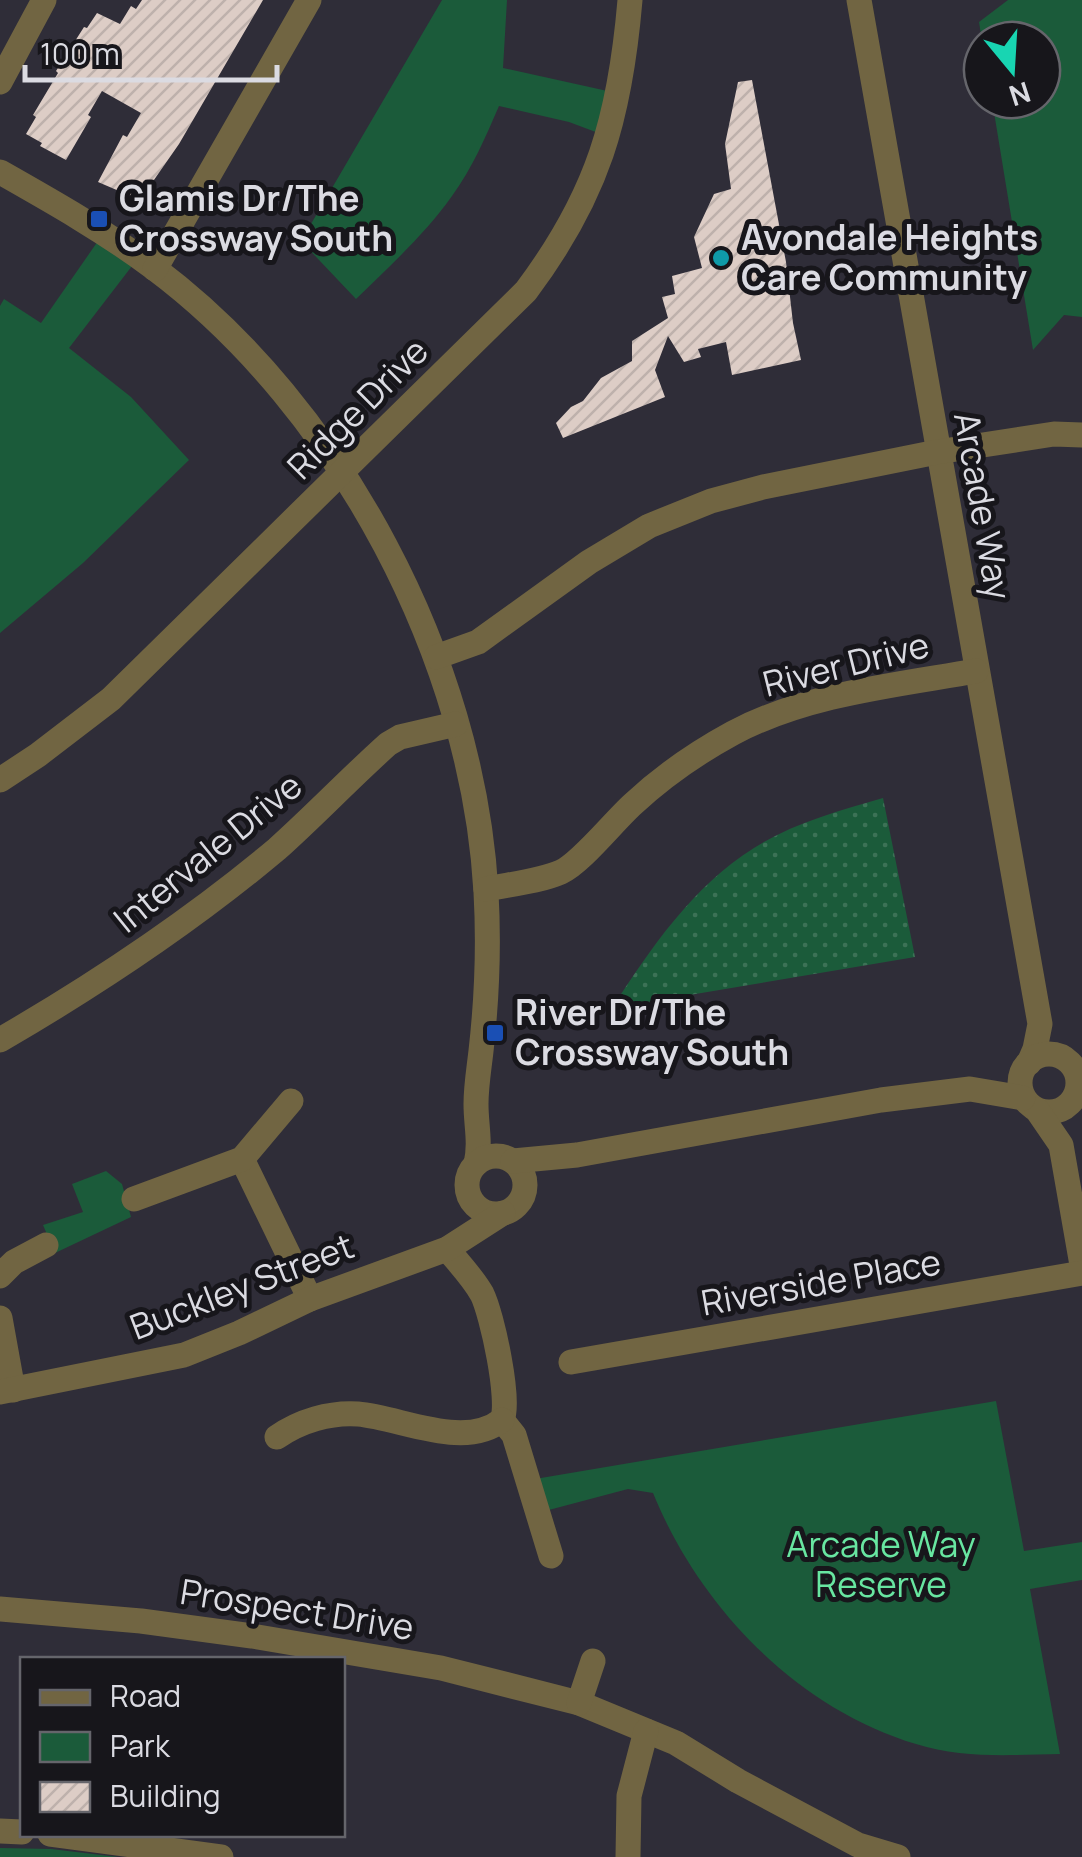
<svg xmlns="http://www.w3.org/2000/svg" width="1082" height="1857" viewBox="0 0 1082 1857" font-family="Manrope,sans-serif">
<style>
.park{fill:#1b5b3a}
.garden{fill:url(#garden-dots)}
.building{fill:url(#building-hatch)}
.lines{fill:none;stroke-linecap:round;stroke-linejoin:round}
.minor{stroke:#716542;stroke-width:25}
.transit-dot{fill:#1a4fb4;stroke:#17161b;stroke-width:4}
.culture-dot{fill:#0f9aa8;stroke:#17161b;stroke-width:4}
.labels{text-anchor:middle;stroke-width:10;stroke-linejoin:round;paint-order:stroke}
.poi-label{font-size:35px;font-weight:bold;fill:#dbdbe2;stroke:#17161b;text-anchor:start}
.street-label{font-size:35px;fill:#dbdbe2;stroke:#17161b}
.park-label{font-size:35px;fill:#68e6a1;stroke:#17161b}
</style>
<defs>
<pattern id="garden-dots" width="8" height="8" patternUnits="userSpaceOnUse" patternTransform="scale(2.5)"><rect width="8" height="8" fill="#1b5b3a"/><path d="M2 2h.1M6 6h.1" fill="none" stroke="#3c7256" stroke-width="1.8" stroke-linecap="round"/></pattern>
<pattern id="building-hatch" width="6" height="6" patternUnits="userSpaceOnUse" patternTransform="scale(2.5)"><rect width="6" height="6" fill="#ddcdc6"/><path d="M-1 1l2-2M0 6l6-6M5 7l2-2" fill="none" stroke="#beb1ac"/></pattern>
</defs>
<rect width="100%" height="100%" fill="#2f2d38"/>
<g class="park">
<path d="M442,0H507L503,68L612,92L601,134L569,122L499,106C486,136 472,169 452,196C425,234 389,267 356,299L301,241Z"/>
<path d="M1008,0H1082V317L1064,315L1033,350L992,100H1042V40L982,41L979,22Z"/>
<path d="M98,241L132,266L69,348L131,397L189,460L83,563L0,633V306L4,299L41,323Z"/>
<path d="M106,1171L122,1184L131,1217L55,1253L43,1225L83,1212L72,1184Z"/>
<path d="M996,1401L1024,1551L1082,1542V1580L1030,1589L1060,1754C1012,1755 962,1759 916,1744C796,1708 699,1606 653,1493L628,1489L545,1511L535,1479Z"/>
<path d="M0,1848L51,1849L118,1857H0Z"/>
</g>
<path class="garden" d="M883,798L915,957L612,1008C651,948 692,887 754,848C793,823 839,811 883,798Z"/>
<g class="building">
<path d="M142,0H263L179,144L140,200L98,182L123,135L127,137L141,113L102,91L88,115L91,117L66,160L40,146L42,143L26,134L36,117L33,115L58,73L56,71L84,27L87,28L97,13L120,24L131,6L136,9Z"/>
<path d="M752,80L786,262L793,323L801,360L732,375L726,342L698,349L701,357L684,362L668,336L655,370L665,397L563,438L556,423L571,407L583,401L601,378L632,361V341L668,318L662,297L675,294L672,276L702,268L694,237L714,194L731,189L725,144L738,82Z"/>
</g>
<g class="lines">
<g class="minor">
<path d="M859,0L1040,1024L1035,1049L1029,1063"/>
<path d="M0,82L44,0"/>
<path d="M0,172C53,202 106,232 154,268C341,408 473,660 486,892C489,945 487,998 481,1051C479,1069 476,1086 476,1104C476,1126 481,1142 476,1164"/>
<path d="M155,269L309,0"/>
<path d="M436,657L478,642L589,562L649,526L711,501L763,487L937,452L1054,434L1082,435"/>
<path d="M0,780L38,755L111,699L526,291C598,195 620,118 630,0"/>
<path d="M486,889C510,884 538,882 561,872C581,863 614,821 633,804C662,777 698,752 733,733C806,694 896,685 976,671"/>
<path d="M0,1040C98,983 190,922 277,849C315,815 350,778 388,744L400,737L456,724"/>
<circle cx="1049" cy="1083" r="29"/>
<path d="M1037,1110L1061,1145L1082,1265"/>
<circle cx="496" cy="1185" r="29"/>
<path d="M242,1159L310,1299"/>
<path d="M513,1161L577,1155L881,1100L970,1089L1023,1098"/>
<path d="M134,1199L242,1159L291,1101"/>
<path d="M447,1249C459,1263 473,1278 482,1294C492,1314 511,1402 502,1420"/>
<path d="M0,1276L14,1262L46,1245"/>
<path d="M0,1318L13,1390"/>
<path d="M571,1362L1082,1273"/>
<path d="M0,1392L184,1355L239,1333L310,1299L447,1249L503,1213"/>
<path d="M502,1420L514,1435L551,1556"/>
<path d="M277,1437C300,1421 330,1412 358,1414C402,1418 464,1450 502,1420"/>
<path d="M0,1609L141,1621L252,1636L441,1668L579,1703L676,1743L738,1781L858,1845L898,1857"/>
<path d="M579,1703L593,1661"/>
<path d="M0,1831L22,1832"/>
<path d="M50,1834L221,1857"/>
<path d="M628,1857L629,1796L646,1731"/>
</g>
</g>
<g class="transit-dot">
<rect x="89" y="209" width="20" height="20" rx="5"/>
<rect x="485" y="1023" width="20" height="20" rx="5"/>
</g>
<circle class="culture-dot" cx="721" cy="258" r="10"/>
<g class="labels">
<g class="poi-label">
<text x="119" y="211">Glamis Dr/The<tspan x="119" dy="40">Crossway South</tspan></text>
<text x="741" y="250">Avondale Heights<tspan x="741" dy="40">Care Community</tspan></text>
<text x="515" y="1025">River Dr/The<tspan x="515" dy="40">Crossway South</tspan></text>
</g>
<g class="street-label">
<text transform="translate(358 409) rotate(-45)" y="12">Ridge Drive</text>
<text transform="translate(982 506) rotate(80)" y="12">Arcade Way</text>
<text transform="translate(846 665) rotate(-14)" y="12">River Drive</text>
<text transform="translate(208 853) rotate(-39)" y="12">Intervale Drive</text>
<text transform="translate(821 1283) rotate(-10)" y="12">Riverside Place</text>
<text transform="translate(242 1287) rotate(-21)" y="12">Buckley Street</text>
<text transform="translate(297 1610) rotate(9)" y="12">Prospect Drive</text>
</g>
<g class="park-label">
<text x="881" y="1557">Arcade Way<tspan x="881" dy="40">Reserve</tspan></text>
</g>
</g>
<rect x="20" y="1657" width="325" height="180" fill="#17161b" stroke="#65656b" stroke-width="2.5"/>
<rect x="40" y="1690" width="50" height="15" fill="#716542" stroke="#65656b" stroke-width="2.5"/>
<text x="110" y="1707" font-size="30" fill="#dbdbe2">Road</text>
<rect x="40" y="1732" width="50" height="30" fill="#1b5b3a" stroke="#65656b" stroke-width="2.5"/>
<text x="110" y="1757" font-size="30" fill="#dbdbe2">Park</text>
<rect x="40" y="1782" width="50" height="30" fill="url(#building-hatch)" stroke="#65656b" stroke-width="2.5"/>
<text x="110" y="1807" font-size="30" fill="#dbdbe2">Building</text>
<g transform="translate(1012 70) rotate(162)"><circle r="48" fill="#17161b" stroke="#65656b" stroke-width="2.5"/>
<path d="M0-8L18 38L0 25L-18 38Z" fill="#18d5b2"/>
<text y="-15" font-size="28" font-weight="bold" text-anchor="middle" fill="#dbdbe2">N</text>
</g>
<path d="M25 65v15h252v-15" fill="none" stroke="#dbdbe2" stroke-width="5"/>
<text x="40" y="65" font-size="30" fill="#dbdbe2" stroke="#17161b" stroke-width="8" paint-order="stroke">100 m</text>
</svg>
